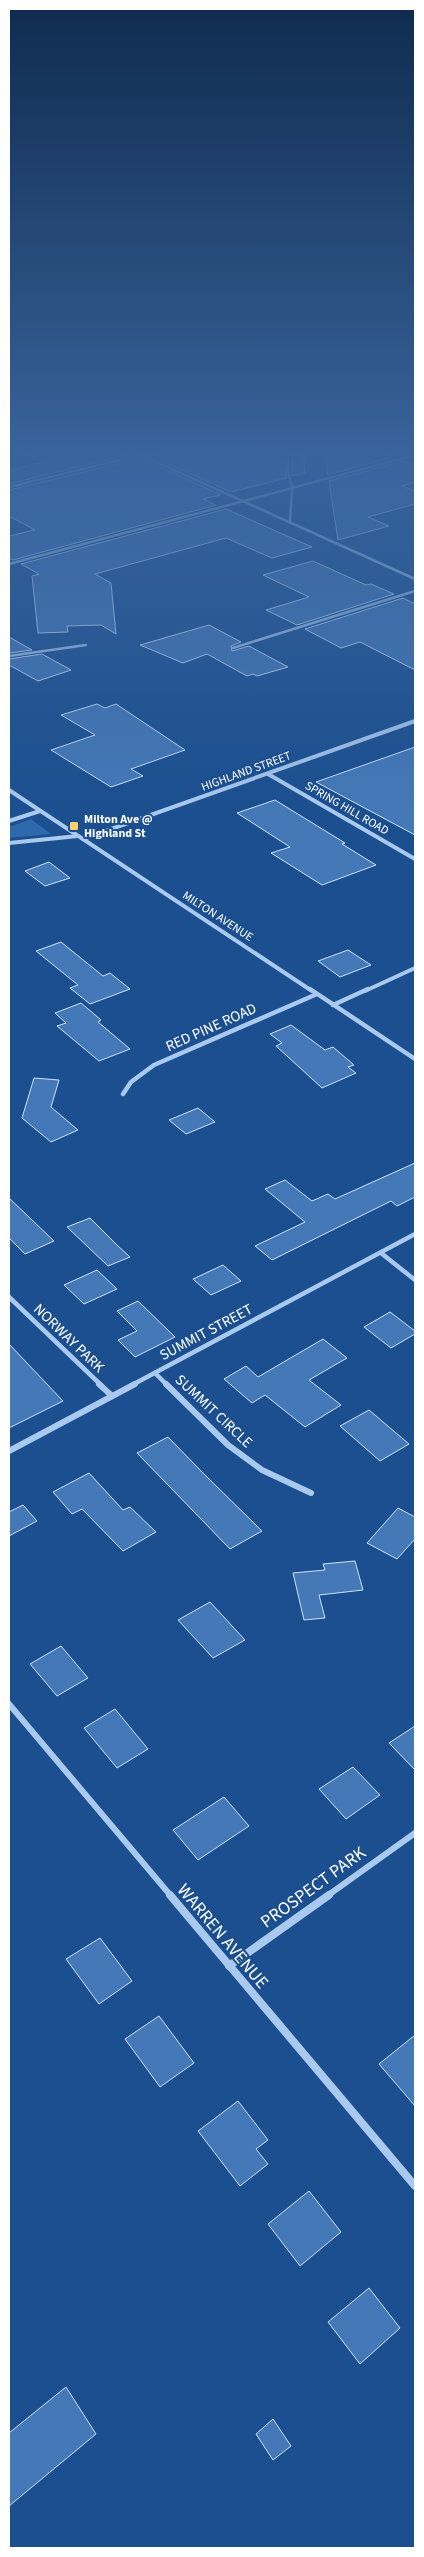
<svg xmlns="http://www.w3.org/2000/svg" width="424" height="2557" viewBox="0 0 424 2557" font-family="'Source Sans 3',sans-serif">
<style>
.green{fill:#2e69ad}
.building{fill:#4478b7;stroke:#cfe3fa}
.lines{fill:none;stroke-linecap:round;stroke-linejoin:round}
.street-far4{stroke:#a9c9ee;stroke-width:2.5}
.street-far3{stroke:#a9c9ee;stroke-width:4}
.street-far2{stroke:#a9c9ee;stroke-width:4.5}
.street-far1{stroke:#a9c9ee;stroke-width:6}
.street{stroke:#a9c9ee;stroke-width:8}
.poi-dot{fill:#ffd166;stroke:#1b4f8f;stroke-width:2}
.labels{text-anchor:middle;stroke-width:4;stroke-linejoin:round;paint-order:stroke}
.far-street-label{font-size:12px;fill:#fff;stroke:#1b4f8f}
.far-poi-label{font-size:12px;font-weight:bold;fill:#fff;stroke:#1b4f8f;text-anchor:start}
.street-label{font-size:15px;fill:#fff;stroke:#1b4f8f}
.near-street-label{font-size:18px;fill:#fff;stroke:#1b4f8f}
</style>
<rect width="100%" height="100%" fill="#1b4f8f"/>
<path class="green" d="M31,819L51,834L9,838V827Z"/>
<g class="building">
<path d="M19,450H127L131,454L9,484V470L43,462Z"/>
<path d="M164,450H286V478L231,492L150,456L162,453Z"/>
<path d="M292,450H303L305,473L292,476Z"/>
<path d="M344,450H376L394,457L328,475L325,455Z"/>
<path d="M141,458L221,495L203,499L216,505L13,560L9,558V536L35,530L9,516V490Z"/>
<path d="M404,461L415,466V482L402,486L415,491V504L368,517L389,526L338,540L329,481Z"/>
<path d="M226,509L312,547L272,558L226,538L95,574L111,583L116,634L101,625L67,626L68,632L38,633L32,576L39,574L21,564Z"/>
<path d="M313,561L366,585L371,584L394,594L297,625L266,610L309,597L263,575Z"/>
<path d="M403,598L415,604V670L360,642L341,648L305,629Z"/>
<path d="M209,625L241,642L231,646L232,651L249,646L288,667L257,676L253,674L247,676L207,654L183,663L140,645Z"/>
<path d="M9,637L32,650L9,653Z"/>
<path d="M42,654L71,670L38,681L9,665V659Z"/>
<path d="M97,704L105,708L116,704L185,750L131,769L143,776L111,787L51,750L95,735L61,715Z"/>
<path d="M415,747V835L316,782Z"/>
<path d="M275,800L345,843L342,844L376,865L322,885L271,853L290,847L237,813Z"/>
<path d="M49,862L70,878L45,886L25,871Z"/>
<path d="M61,942L103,976L110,973L130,989L90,1004L70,988L78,985L36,951Z"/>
<path d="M348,950L371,965L340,977L318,961Z"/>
<path d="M81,1003L101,1020L98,1022L130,1049L99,1061L57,1026L66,1023L55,1013Z"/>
<path d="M291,1025L325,1050L333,1047L354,1065L348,1067L356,1073L322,1088L276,1046L282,1043L270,1034Z"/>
<path d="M34,1078L59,1080L51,1107L78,1130L51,1142L22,1118Z"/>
<path d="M198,1108L215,1122L186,1134L169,1120Z"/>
<path d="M415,1163V1197L397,1206L391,1201L272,1260L255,1246L305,1222L265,1189L285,1180L312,1201L328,1194L335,1199Z"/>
<path d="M9,1198L54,1241L25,1254L9,1238Z"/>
<path d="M90,1218L118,1246L130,1257L108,1266L67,1227Z"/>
<path d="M223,1265L241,1281L211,1295L193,1279Z"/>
<path d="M97,1270L117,1289L84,1304L64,1285Z"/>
<path d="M138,1301L175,1337L135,1357L118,1340L137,1331L117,1311Z"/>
<path d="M390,1312L415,1331V1334L391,1348L364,1327Z"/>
<path d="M323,1339L347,1358L309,1380L341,1405L305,1427L265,1395L252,1403L224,1379L246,1366L258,1377Z"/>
<path d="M9,1344L63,1401L9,1428Z"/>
<path d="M369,1410L409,1444L380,1461L340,1426Z"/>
<path d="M168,1437L203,1473L262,1531L230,1549L137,1453Z"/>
<path d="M89,1473L123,1510L130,1507L156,1532L123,1551L82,1509L72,1514L53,1492Z"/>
<path d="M23,1505L37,1521L9,1536V1512Z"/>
<path d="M398,1508L415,1517V1539L397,1559L367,1543Z"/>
<path d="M355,1561L363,1590L319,1595L325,1618L304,1620L293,1573L325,1570L323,1564Z"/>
<path d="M210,1602L245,1640L213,1658L178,1620Z"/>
<path d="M61,1646L88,1678L57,1696L30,1664Z"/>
<path d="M115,1709L148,1749L117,1768L84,1728Z"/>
<path d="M415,1726V1770L389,1743Z"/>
<path d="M353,1767L380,1795L346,1819L319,1789Z"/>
<path d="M224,1797L249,1826L198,1860L173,1830Z"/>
<path d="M100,1938L132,1981L99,2004L66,1959Z"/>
<path d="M159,2016L194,2063L160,2087L125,2039Z"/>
<path d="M415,2035V2106L379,2064Z"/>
<path d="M238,2101L268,2140L256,2149L268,2164L240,2186L198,2131Z"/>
<path d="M309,2191L341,2232L300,2266L268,2224Z"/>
<path d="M369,2288L400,2328L360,2364L328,2322Z"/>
<path d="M66,2387L96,2434L9,2506V2433Z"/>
<path d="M273,2419L291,2446L273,2460L256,2434Z"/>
</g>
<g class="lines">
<g class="street-far4">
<path d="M130,450L415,579"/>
<path d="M289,450L288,471L292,488L290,523"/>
<path d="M403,450L415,454"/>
<path d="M9,487L161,450"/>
<path d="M9,564L415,455"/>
<path d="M233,648L415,591"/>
<path d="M9,656L86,645"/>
</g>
<g class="street-far3">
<path d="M268,774L415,859"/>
<path d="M9,790L312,991"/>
<path d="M9,821L40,811"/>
<path d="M83,839L415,721"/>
<path d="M9,843L78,836"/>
<path d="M365,991L415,968"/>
</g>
<g class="street-far2">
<path d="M310,989L415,1059"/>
<path d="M333,1005L368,989"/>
<path d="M123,1094L131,1082L154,1065L317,994"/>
<path d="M381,1253L415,1280"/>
<path d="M9,1297L101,1385"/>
<path d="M155,1373L167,1385"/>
<path d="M132,1385L415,1234"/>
</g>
<g class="street-far1">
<path d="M99,1384L112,1396"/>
<path d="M166,1384L228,1445L262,1470L311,1493"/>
<path d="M9,1451L135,1384"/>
<path d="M9,1704L171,1896"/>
<path d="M327,1896L415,1833"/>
</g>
<g class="street">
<path d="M170,1895L415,2186"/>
<path d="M229,1966L329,1895"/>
</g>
</g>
<linearGradient id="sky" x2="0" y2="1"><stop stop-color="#0f2b4f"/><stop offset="0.56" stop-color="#39639b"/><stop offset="1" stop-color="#39639b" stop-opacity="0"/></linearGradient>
<rect width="424" height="808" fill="url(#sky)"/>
<rect class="poi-dot" x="69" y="821" width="10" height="10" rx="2.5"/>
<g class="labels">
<g class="far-street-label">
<text transform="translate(246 771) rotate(-20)" y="4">HIGHLAND STREET</text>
<text transform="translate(347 808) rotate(30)" y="4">SPRING HILL ROAD</text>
<text transform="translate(218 916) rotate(33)" y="4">MILTON AVENUE</text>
</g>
<g class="far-poi-label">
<text x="84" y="823">Milton Ave @<tspan x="84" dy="14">Highland St</tspan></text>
</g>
<g class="street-label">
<text transform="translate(211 1027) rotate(-24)" y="5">RED PINE ROAD</text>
<text transform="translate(206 1332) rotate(-28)" y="5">SUMMIT STREET</text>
<text transform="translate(69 1338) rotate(44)" y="5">NORWAY PARK</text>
<text transform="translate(214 1411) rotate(43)" y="5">SUMMIT CIRCLE</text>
</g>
<g class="near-street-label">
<text transform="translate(313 1887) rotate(-36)" y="6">PROSPECT PARK</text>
<text transform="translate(223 1936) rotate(50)" y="6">WARREN AVENUE</text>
</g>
</g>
<rect width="424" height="2557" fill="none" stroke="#ffffff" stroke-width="20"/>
</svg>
